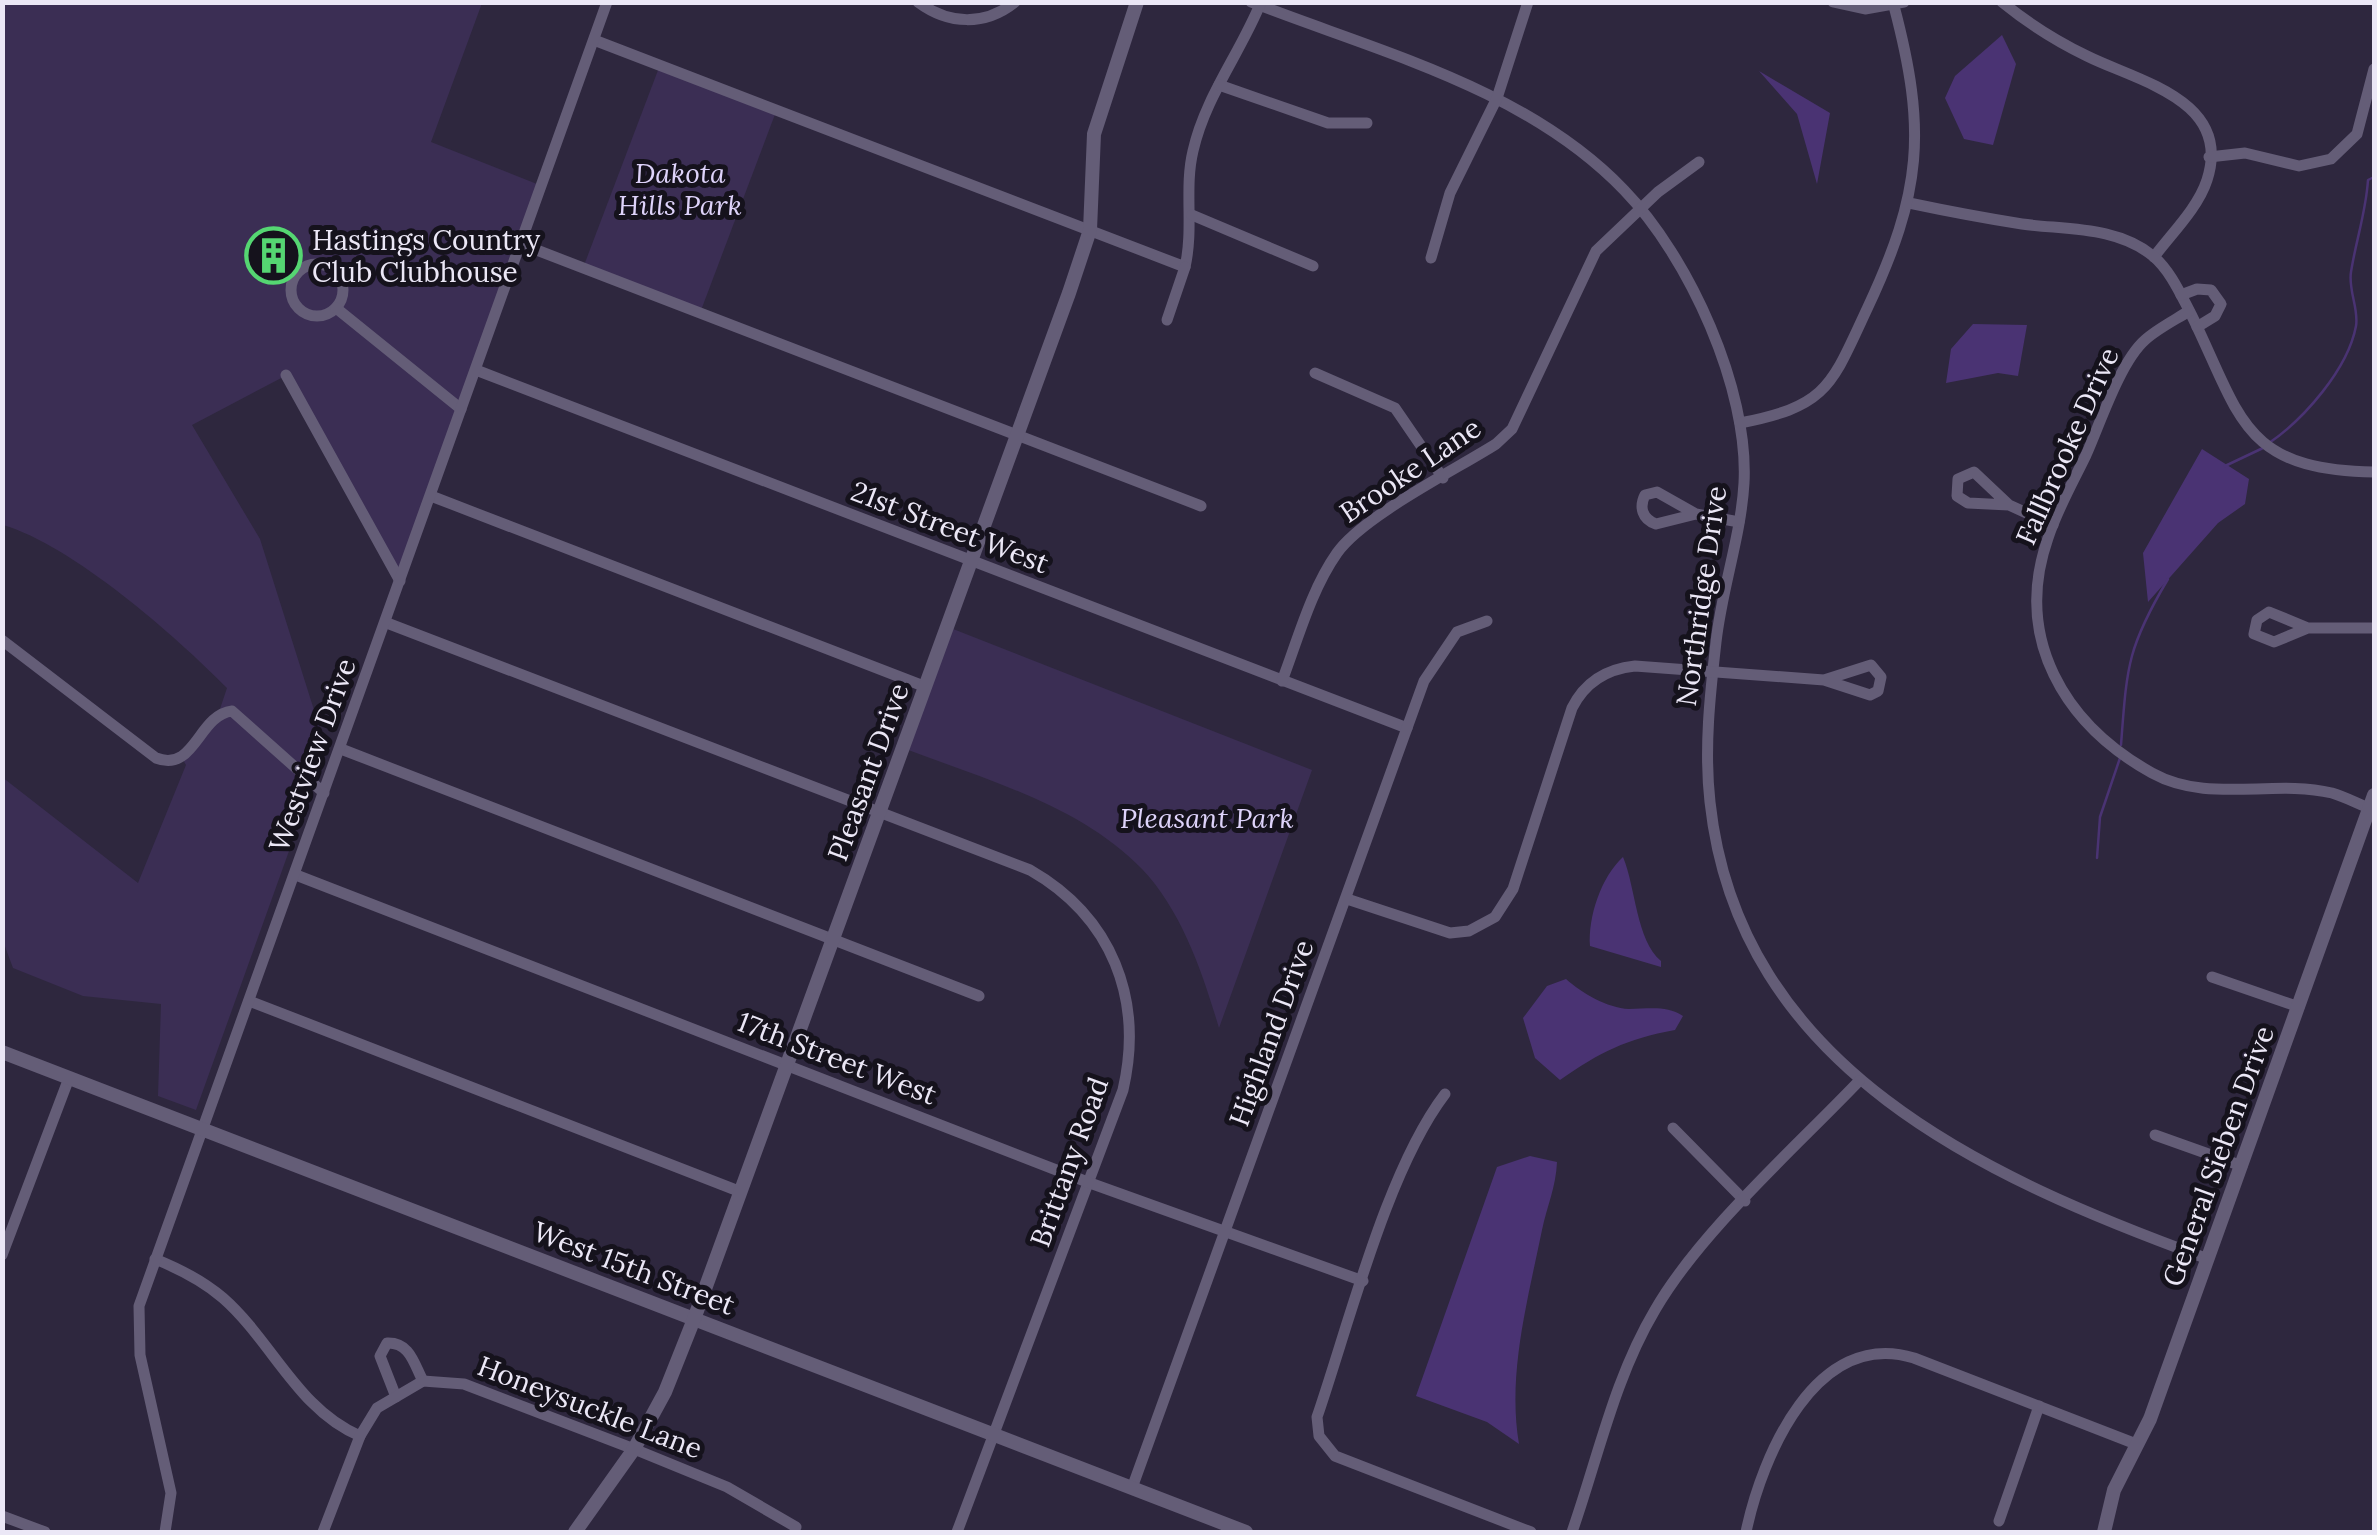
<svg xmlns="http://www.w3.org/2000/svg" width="2377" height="1535" viewBox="0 0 2377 1535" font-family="Lora,serif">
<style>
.green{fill:#3b2e54}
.water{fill:#4a3373}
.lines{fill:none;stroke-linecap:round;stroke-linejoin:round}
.stream{stroke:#4a3373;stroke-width:2.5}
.minor{stroke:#645d77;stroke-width:11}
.tertiary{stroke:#645d77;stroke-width:14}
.labels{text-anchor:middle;stroke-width:10;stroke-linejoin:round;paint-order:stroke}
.park-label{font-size:28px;font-style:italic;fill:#ded3fa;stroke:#15121c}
.poi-label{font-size:28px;fill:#ebe7f6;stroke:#15121c;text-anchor:start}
.street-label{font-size:28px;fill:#ebe7f6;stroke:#15121c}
</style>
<rect width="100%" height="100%" fill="#2e273e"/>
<g class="green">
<path d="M3,3H482L431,142L542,186L400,581L287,375L192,425L260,539L326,748L196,1110L158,1096L161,1004L83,996L13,968L3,941L2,777L138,883L186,765L182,758L218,715L227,688C176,636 72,545 3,525Z"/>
<path d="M660,65L777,109L700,313L583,268Z"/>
<path d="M948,627L1312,770L1219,1028C1203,974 1182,911 1142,869C1080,805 984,779 903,748Z"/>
</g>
<g class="water">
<path d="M2002,35L2016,64L1993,145L1964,139L1945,98L1955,76Z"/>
<path d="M1759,71L1830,113L1817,184L1797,114Z"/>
<path d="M1973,324L2027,325L2018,376L1998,373L1946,383L1951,349Z"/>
<path d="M2202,449L2249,479L2245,504L2218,523L2148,602L2143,553Z"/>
<path d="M1623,857C1636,888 1636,940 1661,961V967L1590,946C1588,917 1601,877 1623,857Z"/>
<path d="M1566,979C1582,993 1607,1008 1629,1009C1649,1009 1666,1005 1683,1016L1675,1030C1626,1039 1600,1052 1560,1080L1535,1058L1523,1018L1547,986Z"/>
<path d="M1530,1156L1557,1162C1556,1187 1547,1206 1542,1230C1528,1299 1507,1374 1519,1444L1487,1422L1416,1396L1497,1167Z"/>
</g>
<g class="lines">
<g class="stream">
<path d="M2269,443C2304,419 2348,369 2356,326C2359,309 2348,290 2351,272C2356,240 2366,212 2368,180L2374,177"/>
<path d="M2225,466L2263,448"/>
<path d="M2121,745C2127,666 2127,648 2168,579"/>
<path d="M2097,858L2100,817L2120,758"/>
</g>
<g class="minor">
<path d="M918,2C949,25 985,26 1015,2"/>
<path d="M1251,2C1379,52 1526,88 1624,190C1689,257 1749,389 1744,483C1741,536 1722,588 1716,642C1710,695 1704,749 1710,802C1739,1069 1986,1178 2208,1259"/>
<path d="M1833,2L1865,9L1904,2"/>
<path d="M2002,2C2029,24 2056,41 2087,56C2137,81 2233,100 2207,180C2198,208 2171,234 2154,257"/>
<path d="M594,40L1185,267C1194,228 1184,188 1193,151C1205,97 1241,52 1261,2"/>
<path d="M1219,85L1328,123H1367"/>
<path d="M2209,157L2245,153L2299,166L2331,159L2357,134L2374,69"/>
<path d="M1909,203C1947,211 1984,218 2022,224C2066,230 2116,226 2153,256C2170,270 2181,295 2191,314C2241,416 2241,470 2374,472"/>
<path d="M1192,215L1313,266"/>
<path d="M521,244L1201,506"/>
<path d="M1431,258L1450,193L1497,98L1528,2"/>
<circle cx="317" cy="290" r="26"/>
<path d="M2181,295L2197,289L2211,290L2221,304L2215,316L2197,327"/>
<path d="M336,308L461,409"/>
<path d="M2189,311C2175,320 2157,329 2145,340C2120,362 2100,424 2086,455C2073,482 2057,510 2048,538C2013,638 2064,724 2152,773C2208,804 2272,779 2332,793C2346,797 2360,805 2374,810"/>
<path d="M1167,320L1185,267"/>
<path d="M476,370L1407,728"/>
<path d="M1315,373L1395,408L1443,478"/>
<path d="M286,375L400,581"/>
<path d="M1740,423C1828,406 1831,386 1867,309C1922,192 1927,131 1894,6"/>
<path d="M431,496L926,687"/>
<path d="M2009,505L1968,503L1957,496L1958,479L1974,472L2009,505L2053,525"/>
<path d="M1696,514L1656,524C1642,519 1639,507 1645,495L1657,492L1696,514L1739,522"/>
<path d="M387,623L1030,870C1112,917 1144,999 1123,1090L957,1532"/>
<path d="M2308,628L2269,612L2257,620L2254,634L2274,642L2308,628H2374"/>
<path d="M2,640L156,758C195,773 198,715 232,711L324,793"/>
<path d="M1282,681C1298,639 1311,590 1337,553C1363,516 1455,470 1496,444L1512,429L1596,251L1658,192L1699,162"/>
<path d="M341,749L979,996"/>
<path d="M296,875L1090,1183L1363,1281"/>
<path d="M1347,899L1450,933L1469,931L1495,917L1513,889L1572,708C1585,682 1606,669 1635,666L1824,680L1871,665L1881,677L1878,691L1870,695L1824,680"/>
<path d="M2212,977L2299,1007"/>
<path d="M252,1002L741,1192"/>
<path d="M1445,1094C1387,1170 1349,1324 1317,1417L1319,1436L1335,1456L1531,1532"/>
<path d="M1673,1128L1745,1201"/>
<path d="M2155,1135L2242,1166"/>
<path d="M2,1255L69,1078"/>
<path d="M155,1259C180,1269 202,1280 223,1298C272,1341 298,1410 360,1436"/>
<path d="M396,1397L380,1356L387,1343C410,1342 414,1364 423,1381"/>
<path d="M1132,1488L1424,681L1457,632L1487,621"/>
<path d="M2,1516L45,1532"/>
<path d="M1999,1521L2039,1406"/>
<path d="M165,1532L171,1493L140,1355L139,1306L607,2"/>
<path d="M323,1532L360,1436L377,1408L423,1381L464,1384L634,1449L727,1487L796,1527"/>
<path d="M1572,1532C1598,1458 1614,1379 1655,1310C1700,1232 1795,1148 1859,1081"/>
<path d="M1746,1532C1762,1456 1816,1328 1914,1358L2136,1444"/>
</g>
<g class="tertiary">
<path d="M2,1052L1246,1532"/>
<path d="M575,1532L634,1449L665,1392L694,1319L1069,293L1090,230L1094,134L1137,2"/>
<path d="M2104,1532L2114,1490L2150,1419L2374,795"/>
</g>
</g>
<defs>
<symbol id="building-ring" viewBox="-11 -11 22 22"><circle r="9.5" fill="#15121c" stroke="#55d672" stroke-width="1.5"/><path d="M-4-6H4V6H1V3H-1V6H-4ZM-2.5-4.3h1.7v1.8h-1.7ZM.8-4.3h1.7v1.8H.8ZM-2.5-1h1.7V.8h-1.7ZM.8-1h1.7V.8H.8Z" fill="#55d672"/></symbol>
</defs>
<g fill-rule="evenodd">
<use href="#building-ring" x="242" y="224" width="63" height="63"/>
</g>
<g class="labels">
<g class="park-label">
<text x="680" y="183">Dakota<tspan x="680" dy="32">Hills Park</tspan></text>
<text x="1207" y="828">Pleasant Park</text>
</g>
<g class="poi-label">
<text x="312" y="250">Hastings Country<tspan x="312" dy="32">Club Clubhouse</tspan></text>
</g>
<g class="street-label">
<text transform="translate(2067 446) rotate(-66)" y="10">Fallbrooke Drive</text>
<text transform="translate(1410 470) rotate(-34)" y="10">Brooke Lane</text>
<text transform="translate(950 527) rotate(21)" y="10">21st Street West</text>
<text transform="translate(1701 596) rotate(-82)" y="10">Northridge Drive</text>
<text transform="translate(312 755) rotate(-70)" y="10">Westview Drive</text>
<text transform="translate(868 772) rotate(-70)" y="10">Pleasant Drive</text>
<text transform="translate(1271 1033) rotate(-70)" y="10">Highland Drive</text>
<text transform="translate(837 1058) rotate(21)" y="10">17th Street West</text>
<text transform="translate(2218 1156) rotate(-70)" y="10">General Sieben Drive</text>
<text transform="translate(1069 1162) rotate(-70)" y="10">Brittany Road</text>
<text transform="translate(634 1268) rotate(21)" y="10">West 15th Street</text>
<text transform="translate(590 1407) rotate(21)" y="10">Honeysuckle Lane</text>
</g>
</g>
<rect width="2377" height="1535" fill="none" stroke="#ebe7f6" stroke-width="10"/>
</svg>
